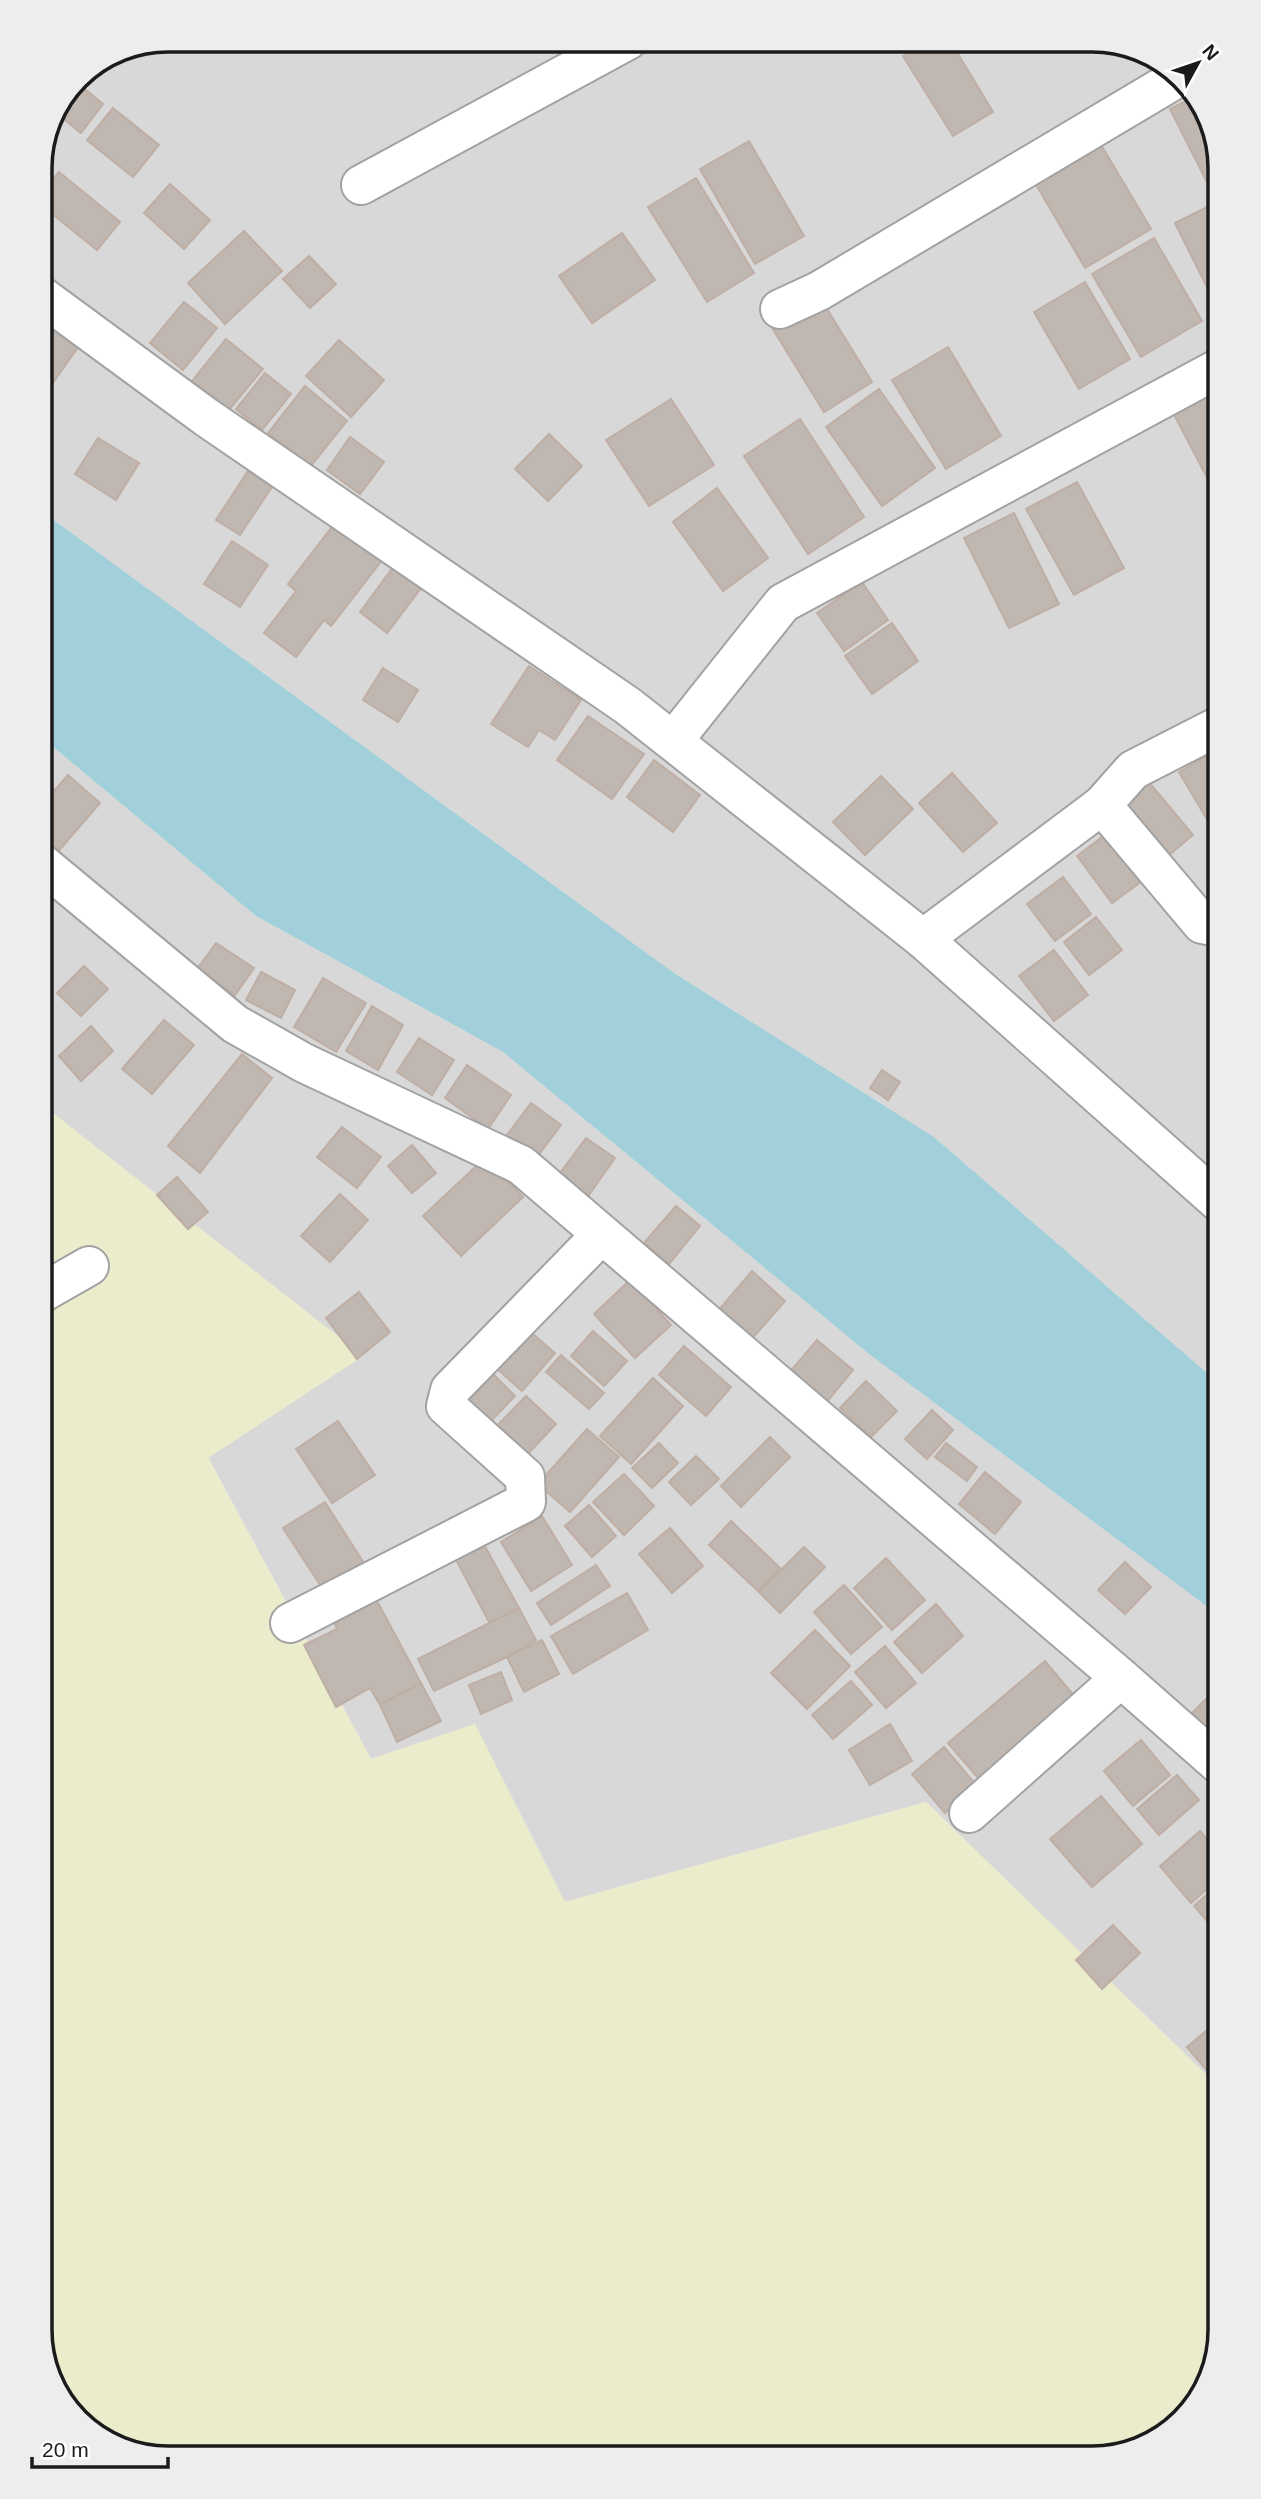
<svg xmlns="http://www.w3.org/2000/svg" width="1261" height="2499" viewBox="0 0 1261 2499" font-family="Helvetica,sans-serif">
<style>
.residential{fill:#d9d8d8}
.farmland{fill:#ebeccc}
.water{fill:#a2d0da}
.building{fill:#c1b7b1;stroke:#beaea4;stroke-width:2}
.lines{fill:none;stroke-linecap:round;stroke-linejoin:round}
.minor-casing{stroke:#a2a2a2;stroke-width:42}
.minor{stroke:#fff;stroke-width:38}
.rim{fill:none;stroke:#1b1b1b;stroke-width:3.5}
</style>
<rect width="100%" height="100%" fill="#ede8e1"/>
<g class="residential">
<path d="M168,40L1102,41L1170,66L1211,120L1221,168V1385L934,1137L674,973L40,510L41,160L78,77L120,50Z"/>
<path d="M40,736L256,916L503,1052L869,1354L1221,1617V2089L926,1802L564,1902L475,1724L371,1759L208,1457L363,1356L40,1103Z"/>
</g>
<path class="farmland" d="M40,1103L363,1356L208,1458L371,1759L475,1724L565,1902L926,1802L1221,2089V2331L1199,2402L1141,2449L1093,2459L160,2458L97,2437L50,2379L40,2331Z"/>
<path class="water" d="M40,510L674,973L934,1137L1221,1385V1617L869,1354L503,1052L256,916L40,736Z"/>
<g class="building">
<path d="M930,41H950L993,112L953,136L903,56Z"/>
<path d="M76,82L103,104L81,133L60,116Z"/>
<path d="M1194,97L1211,120L1221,168V195L1215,198L1170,109Z"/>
<path d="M113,108L159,145L133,177L87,140Z"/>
<path d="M749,141L804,236L755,264L700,169Z"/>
<path d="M1100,143L1151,229L1085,268L1034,181Z"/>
<path d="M59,172L120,222L97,250L40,204V195Z"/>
<path d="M696,178L754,273L707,302L648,207Z"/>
<path d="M170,184L210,220L184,249L144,213Z"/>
<path d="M1221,200V295L1213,299L1175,223Z"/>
<path d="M244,231L282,271L225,324L188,283Z"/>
<path d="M622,233L655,280L592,323L559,276Z"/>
<path d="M1154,238L1202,321L1141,357L1092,274Z"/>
<path d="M309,256L336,284L310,308L283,279Z"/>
<path d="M1085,282L1130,359L1079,389L1034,312Z"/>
<path d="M819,296L872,382L824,412L771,326Z"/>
<path d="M184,302L217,328L183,370L150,343Z"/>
<path d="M45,318L81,343L40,401V324Z"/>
<path d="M226,339L263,369L228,411L192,381Z"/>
<path d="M339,340L384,380L351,417L306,376Z"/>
<path d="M948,347L1001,436L946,469L892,380Z"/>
<path d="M265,373L291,394L262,430L236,409Z"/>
<path d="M1221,383V504L1171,409Z"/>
<path d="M305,386L347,421L310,467L268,433Z"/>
<path d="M879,389L935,468L882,506L826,427Z"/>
<path d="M671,399L714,465L649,506L606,440Z"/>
<path d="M800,419L864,517L808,554L744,456Z"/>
<path d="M549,434L582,466L548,501L515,469Z"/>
<path d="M350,437L384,462L360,494L327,470Z"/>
<path d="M98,438L139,463L116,500L75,474Z"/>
<path d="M248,471L272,487L240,535L216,520Z"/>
<path d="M1077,482L1124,568L1074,595L1026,509Z"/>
<path d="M717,488L768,558L723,591L673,522Z"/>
<path d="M1014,513L1059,604L1009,628L964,538Z"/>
<path d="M338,519L386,555L331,626L324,620L296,657L264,633L296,591L288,584Z"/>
<path d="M232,541L268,565L240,607L204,584Z"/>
<path d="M397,562L425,583L387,633L360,612Z"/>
<path d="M862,582L888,620L844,651L817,613Z"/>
<path d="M892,623L918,661L872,694L845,656Z"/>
<path d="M529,666L581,700L555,740L539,730L528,747L491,724Z"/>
<path d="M383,668L418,690L398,722L363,700Z"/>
<path d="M588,716L644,754L612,799L557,760Z"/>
<path d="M1221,748V843L1179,772Z"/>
<path d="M654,760L700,795L673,832L627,797Z"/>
<path d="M952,773L997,823L963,852L919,803Z"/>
<path d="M68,775L100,803L56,854L40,840V807Z"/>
<path d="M881,776L913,809L865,855L833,822Z"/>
<path d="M1147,780L1193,835L1162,861L1115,807Z"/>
<path d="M1114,828L1150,875L1112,903L1077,856Z"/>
<path d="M1063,877L1091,914L1055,941L1027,904Z"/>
<path d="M1096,917L1122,950L1089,975L1064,942Z"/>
<path d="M216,943L254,968L235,995L197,969Z"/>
<path d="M1054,950L1088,995L1054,1021L1019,976Z"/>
<path d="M84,966L108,989L81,1016L57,993Z"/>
<path d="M261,972L295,990L281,1018L246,1000Z"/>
<path d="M323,978L366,1003L336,1052L294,1027Z"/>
<path d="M372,1006L403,1025L378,1070L346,1051Z"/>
<path d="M164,1020L194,1045L152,1094L122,1069Z"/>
<path d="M91,1026L113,1051L81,1081L59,1056Z"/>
<path d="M419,1038L454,1060L432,1095L397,1072Z"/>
<path d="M242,1054L272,1078L200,1173L168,1146Z"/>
<path d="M467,1065L511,1095L488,1129L445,1098Z"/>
<path d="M882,1070L900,1082L888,1100L870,1088Z"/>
<path d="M531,1103L561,1125L534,1161L504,1139Z"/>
<path d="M342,1127L381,1157L357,1188L317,1157Z"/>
<path d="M586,1138L615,1158L586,1199L557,1177Z"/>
<path d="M412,1145L436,1173L412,1193L388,1166Z"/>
<path d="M486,1157L523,1197L461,1256L423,1216Z"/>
<path d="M177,1177L208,1212L188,1229L157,1195Z"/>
<path d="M340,1194L368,1220L330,1262L301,1236Z"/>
<path d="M676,1206L700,1226L669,1264L644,1243Z"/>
<path d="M752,1271L785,1301L751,1340L718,1311Z"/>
<path d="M630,1280L671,1325L635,1358L594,1314Z"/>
<path d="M359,1292L390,1332L357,1359L326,1318Z"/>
<path d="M527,1329L555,1353L522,1391L495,1367Z"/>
<path d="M593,1331L627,1361L604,1386L571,1356Z"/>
<path d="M817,1340L853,1370L826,1403L789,1373Z"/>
<path d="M684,1346L731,1387L706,1416L659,1375Z"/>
<path d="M561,1355L604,1393L589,1409L546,1372Z"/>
<path d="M490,1371L515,1396L488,1424L462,1400Z"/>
<path d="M653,1378L683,1406L631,1464L600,1436Z"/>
<path d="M866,1381L897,1411L871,1437L840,1408Z"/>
<path d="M526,1396L556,1424L523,1459L493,1430Z"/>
<path d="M932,1410L953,1430L927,1459L905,1439Z"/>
<path d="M338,1421L375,1475L332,1503L296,1449Z"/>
<path d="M587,1429L619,1457L570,1512L538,1484Z"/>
<path d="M770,1437L790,1457L741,1507L721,1486Z"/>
<path d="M659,1443L678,1463L652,1488L632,1468Z"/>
<path d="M946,1443L977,1467L967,1481L935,1457Z"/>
<path d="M696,1456L719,1479L691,1505L669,1482Z"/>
<path d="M985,1472L1021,1502L995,1534L959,1504Z"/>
<path d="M624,1474L654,1506L624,1535L593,1502Z"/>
<path d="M325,1502L367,1568L326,1594L283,1528Z"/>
<path d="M589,1505L616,1536L592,1557L565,1526Z"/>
<path d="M542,1516L572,1565L531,1591L501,1542Z"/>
<path d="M731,1521L780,1568L758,1591L709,1545Z"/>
<path d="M670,1528L703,1566L672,1593L639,1554Z"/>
<path d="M482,1541L519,1608L490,1624L454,1556Z"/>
<path d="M804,1547L825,1567L780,1613L759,1592Z"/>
<path d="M886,1558L925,1600L892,1630L854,1588Z"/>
<path d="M1125,1562L1151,1587L1125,1614L1098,1590Z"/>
<path d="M596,1565L610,1586L551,1625L537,1603Z"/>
<path d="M844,1585L882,1627L851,1654L814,1612Z"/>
<path d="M627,1593L648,1630L573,1674L551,1636Z"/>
<path d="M376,1599L421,1683L380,1705L370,1688L336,1707L304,1645L337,1629L334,1622Z"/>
<path d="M936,1604L963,1636L922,1673L894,1642Z"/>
<path d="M519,1608L536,1640L507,1657L434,1691L418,1659Z"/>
<path d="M815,1630L850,1666L807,1709L771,1673Z"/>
<path d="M542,1640L559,1674L524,1692L507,1657Z"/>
<path d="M885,1646L916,1683L886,1708L855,1672Z"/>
<path d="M1045,1661L1075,1697L979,1779L948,1743Z"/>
<path d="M501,1672L512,1700L481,1714L469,1685Z"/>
<path d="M851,1681L872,1705L833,1739L812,1715Z"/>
<path d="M421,1683L441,1721L397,1742L380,1705Z"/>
<path d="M1221,1684V1744L1191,1714Z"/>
<path d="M890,1724L912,1761L870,1785L849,1750Z"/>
<path d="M1141,1740L1170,1775L1133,1806L1104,1771Z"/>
<path d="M944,1747L977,1786L945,1813L912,1774Z"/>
<path d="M1177,1775L1199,1800L1159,1835L1137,1809Z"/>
<path d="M1101,1796L1142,1844L1092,1887L1050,1839Z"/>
<path d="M1200,1831L1221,1855V1877L1191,1903L1160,1866Z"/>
<path d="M1221,1882V1937L1194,1906Z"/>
<path d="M1113,1925L1140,1953L1102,1989L1076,1960Z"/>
<path d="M1221,2018V2087L1187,2047Z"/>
</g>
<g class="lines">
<defs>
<g id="minor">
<path d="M361,185L628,40"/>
<path d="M40,295L206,417L628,706L923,939L1221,1204"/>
<path d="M780,309L819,291L1179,77"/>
<path d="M673,741L783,603L1221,367"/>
<path d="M40,862L235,1024L304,1063L521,1165L1121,1678L1221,1766"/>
<path d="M1221,928L1202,924L1102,805L1133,770L1221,725"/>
<path d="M923,939L1102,805"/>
<path d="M40,1294L89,1266"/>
<path d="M290,1623L526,1502L525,1477L446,1406L450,1390L601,1235"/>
<path d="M969,1813L1121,1678"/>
</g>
</defs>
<use href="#minor" class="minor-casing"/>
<use href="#minor" class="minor"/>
</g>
<path d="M0 0H1261V2499H0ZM168 52H1092A116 116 0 0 1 1208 168V2330A116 116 0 0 1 1092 2446H168A116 116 0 0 1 52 2330V168A116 116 0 0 1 168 52Z" fill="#ededed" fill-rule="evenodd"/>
<path class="rim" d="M168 52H1092A116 116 0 0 1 1208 168V2330A116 116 0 0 1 1092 2446H168A116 116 0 0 1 52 2330V168A116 116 0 0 1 168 52Z"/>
<g transform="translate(1198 63) rotate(50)" stroke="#ffffff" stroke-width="5" paint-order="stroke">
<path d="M0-5L12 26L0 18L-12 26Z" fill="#1b1b1b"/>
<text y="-10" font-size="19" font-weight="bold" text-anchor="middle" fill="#1b1b1b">N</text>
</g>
<path d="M32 2457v10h136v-10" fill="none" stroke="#1b1b1b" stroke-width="3.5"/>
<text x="42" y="2457" font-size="21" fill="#1b1b1b" stroke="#ffffff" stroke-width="5" paint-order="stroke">20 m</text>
</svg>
